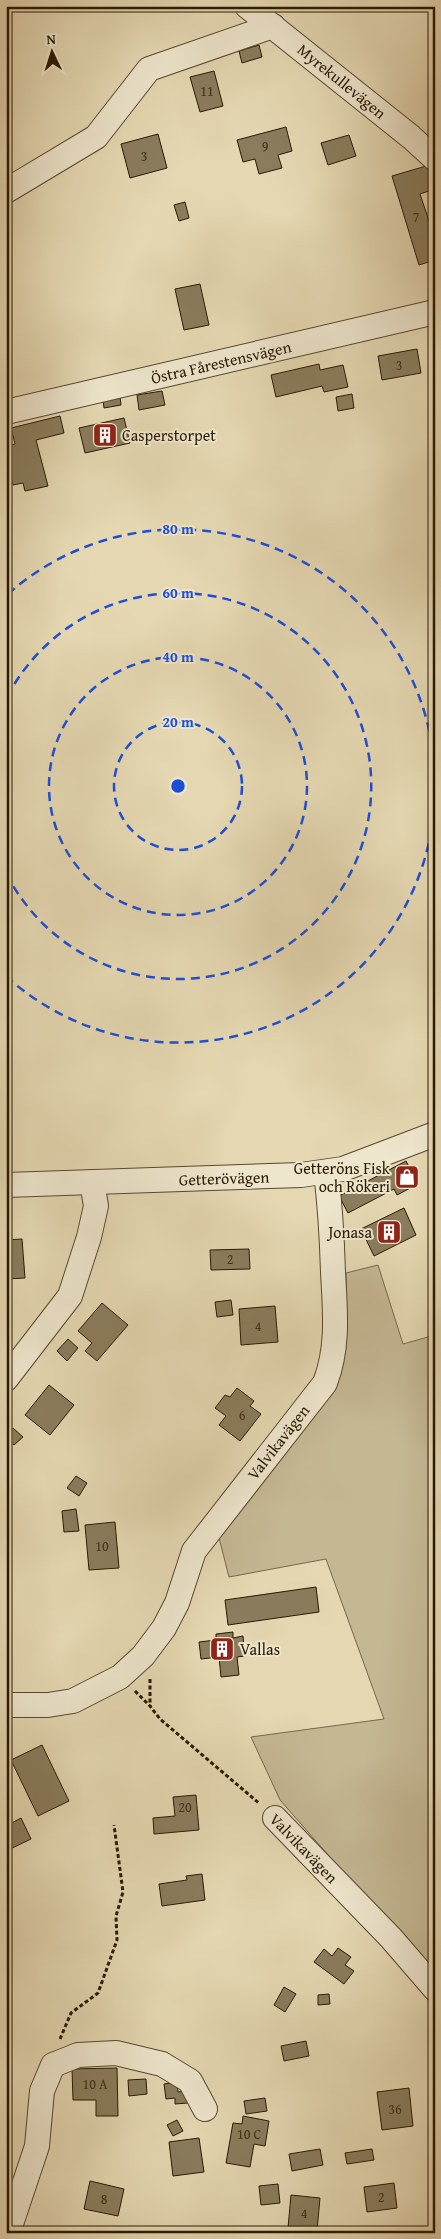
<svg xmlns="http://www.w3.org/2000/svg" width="441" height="2239" viewBox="0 0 441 2239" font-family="'Gentium Book Plus',serif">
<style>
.green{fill:#c4b793;stroke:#76684a}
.building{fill:#8a7c5d;stroke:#291902}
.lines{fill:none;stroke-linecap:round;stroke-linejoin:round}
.minor-casing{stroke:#58482e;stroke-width:26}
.path{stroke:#291902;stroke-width:3;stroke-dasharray:4 2.5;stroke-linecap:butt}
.minor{stroke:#ede5cc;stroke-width:24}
.ring{fill:none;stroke:#1d4ed8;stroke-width:2.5;stroke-dasharray:9 6}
.labels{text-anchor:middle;stroke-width:4;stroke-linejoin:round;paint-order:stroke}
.number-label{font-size:14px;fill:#413219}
.street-label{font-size:16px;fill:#291902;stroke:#ede5cc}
.poi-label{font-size:16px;fill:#291902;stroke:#ede5cc;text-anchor:start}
.centre{fill:#1d4ed8;stroke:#ede5cc;stroke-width:2.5}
.ring-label{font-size:15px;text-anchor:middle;font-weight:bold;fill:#1d4ed8;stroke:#ede5cc;stroke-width:4;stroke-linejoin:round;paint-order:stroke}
</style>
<rect width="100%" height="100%" fill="#e4d7b1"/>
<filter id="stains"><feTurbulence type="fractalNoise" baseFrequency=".004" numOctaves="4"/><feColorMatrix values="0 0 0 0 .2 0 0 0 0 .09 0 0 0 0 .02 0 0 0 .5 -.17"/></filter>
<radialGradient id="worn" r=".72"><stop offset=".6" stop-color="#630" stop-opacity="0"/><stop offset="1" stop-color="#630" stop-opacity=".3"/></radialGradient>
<path class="green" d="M378,1265L403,1344L435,1335V1977L280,1800L251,1737L384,1719L326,1559L229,1577L218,1534L332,1394L347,1330L346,1273Z"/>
<g class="building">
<path d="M259,45L262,57L242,63L239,51Z"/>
<path d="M214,71L223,106L200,112L190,77Z"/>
<path d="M286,127L292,151L278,155L282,168L259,174L255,159L243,162L237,140Z"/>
<path d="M158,134L167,168L130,178L121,144Z"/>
<path d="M349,135L356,156L328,165L321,143Z"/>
<path d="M433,164L435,189L420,194L435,239V260L419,265L392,176Z"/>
<path d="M185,202L189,218L179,221L174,205Z"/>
<path d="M200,284L209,325L184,330L175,289Z"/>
<path d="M417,349L421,373L382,380L378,356Z"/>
<path d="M319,364L320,370L343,365L348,387L324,392L322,386L276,397L271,375Z"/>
<path d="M162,391L165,405L139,410L137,395Z"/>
<path d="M352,394L354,408L338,411L336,397Z"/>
<path d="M120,397L121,405L104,408L103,400Z"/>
<path d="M60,416L64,433L36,440L48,486L25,491L23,483L13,485L6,459V446L15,444L11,428Z"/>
<path d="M124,418L130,443L85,453L79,428Z"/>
<path d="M406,1161L418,1184L397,1195L394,1189L348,1213L339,1196Z"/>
<path d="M404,1208L416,1235L374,1256L361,1229Z"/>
<path d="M22,1239L25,1278L6,1279V1240Z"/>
<path d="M249,1249L250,1269L211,1270L210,1250Z"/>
<path d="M231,1300L233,1315L217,1317L215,1302Z"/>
<path d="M102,1303L128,1325L97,1361L85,1351L92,1343L78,1331Z"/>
<path d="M275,1306L278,1342L241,1345L239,1309Z"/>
<path d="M68,1339L78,1348L67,1361L57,1351Z"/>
<path d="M49,1385L74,1405L50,1435L25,1415Z"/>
<path d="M237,1388L254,1401L250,1406L261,1414L240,1441L219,1425L226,1416L215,1408L225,1395L230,1397Z"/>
<path d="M13,1428L23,1437L14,1445L6,1438V1434Z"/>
<path d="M76,1476L87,1483L79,1496L67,1488Z"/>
<path d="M76,1509L79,1531L64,1532L62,1511Z"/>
<path d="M115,1522L119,1568L89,1570L85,1525Z"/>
<path d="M316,1587L319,1612L228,1625L225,1600Z"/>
<path d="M233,1632V1638L243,1636L245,1656L237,1657L239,1675L221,1677L219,1657L201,1659L199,1642L216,1640V1634Z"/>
<path d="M42,1745L69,1801L38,1816L11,1760Z"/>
<path d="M196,1795L199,1830L154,1834L153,1818L175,1816L173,1797Z"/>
<path d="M21,1818L31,1839L6,1851V1826Z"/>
<path d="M202,1874L205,1900L162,1906L159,1884L187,1880L186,1876Z"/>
<path d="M338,1948L351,1957L345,1965L354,1971L344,1984L314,1962L324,1949L332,1956Z"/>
<path d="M284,1987L296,1994L285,2012L274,2005Z"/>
<path d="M329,1994L330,2004L318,2005V1995Z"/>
<path d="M306,2041L309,2056L284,2061L281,2046Z"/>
<path d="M117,2068L118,2116H96V2100H73L72,2069Z"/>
<path d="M146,2079L147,2094L129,2096L128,2080Z"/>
<path d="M177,2082L178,2092L186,2091L188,2103L175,2104V2098L166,2099L164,2084Z"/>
<path d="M409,2088L413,2126L382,2130L377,2092Z"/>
<path d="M265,2098L267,2111L246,2114L244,2101Z"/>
<path d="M243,2116L269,2121L265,2146L254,2144L250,2167L226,2163L233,2123L242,2124Z"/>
<path d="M177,2120L183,2131L173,2136L167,2125Z"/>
<path d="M199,2138L204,2172L173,2176L169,2142Z"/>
<path d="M320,2149L323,2165L292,2171L289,2154Z"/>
<path d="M372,2149L374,2160L347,2164L345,2153Z"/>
<path d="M90,2181L124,2189L118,2216L84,2209Z"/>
<path d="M394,2183L397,2208L367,2212L364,2187Z"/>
<path d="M278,2184L280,2203L261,2205L259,2186Z"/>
<path d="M291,2195L320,2198L317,2231L288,2228Z"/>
</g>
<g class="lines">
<defs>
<g id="minor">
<path d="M247,6L411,137L435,159"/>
<path d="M6,191L96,137L149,69L273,26"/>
<path d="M6,412L435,312"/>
<path d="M6,1185L301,1175L343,1169L435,1134"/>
<path d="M6,1379L70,1296L89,1237L96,1206L92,1182"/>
<path d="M6,1705H48L73,1701L120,1677L143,1656L164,1628L177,1603L194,1551L325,1383C339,1347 335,1310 333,1272C332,1239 330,1205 326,1172"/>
<path d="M275,1818L391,1938L435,1989"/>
<path d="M8,2233L37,2146L42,2091L53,2065L78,2055L116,2053L162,2064L190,2081L205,2109"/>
</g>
</defs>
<use href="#minor" class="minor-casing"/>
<g class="path">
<path d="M150,1679V1706"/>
<path d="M135,1691L150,1706L160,1719L260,1804"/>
<path d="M60,2039L71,2013L98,1993L117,1940L116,1916L123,1892L114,1825"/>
</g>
<use href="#minor" class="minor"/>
</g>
<g class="ring">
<circle cx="178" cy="786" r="64"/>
<circle cx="178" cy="786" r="129"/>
<path d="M7 697A193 193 0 1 1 7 875"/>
<path d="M435 799A257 257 0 0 1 8 978M8 594A257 257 0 0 1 435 773"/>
</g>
<defs>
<symbol id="building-square" viewBox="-11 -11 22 22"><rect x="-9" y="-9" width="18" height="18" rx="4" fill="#8f2418" stroke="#ede5cc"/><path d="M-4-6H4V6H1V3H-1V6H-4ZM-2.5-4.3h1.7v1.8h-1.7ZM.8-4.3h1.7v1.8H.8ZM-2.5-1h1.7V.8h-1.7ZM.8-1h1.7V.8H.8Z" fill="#fff"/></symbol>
<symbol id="shop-square" viewBox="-11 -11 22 22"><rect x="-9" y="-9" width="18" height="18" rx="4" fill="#8f2418" stroke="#ede5cc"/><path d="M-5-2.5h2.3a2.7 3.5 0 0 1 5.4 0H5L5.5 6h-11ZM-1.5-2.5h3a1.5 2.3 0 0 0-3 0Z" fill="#fff"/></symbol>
</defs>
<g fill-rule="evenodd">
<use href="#building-square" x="91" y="421" width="28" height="28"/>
<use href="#shop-square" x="393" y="1163" width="28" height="28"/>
<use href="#building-square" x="375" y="1218" width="28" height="28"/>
<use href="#building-square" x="208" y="1635" width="28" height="28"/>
</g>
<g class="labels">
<g class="number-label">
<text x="207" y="96">11</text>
<text x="265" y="151">9</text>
<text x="144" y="161">3</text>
<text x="416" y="222">7</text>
<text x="399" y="370">3</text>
<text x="230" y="1264">2</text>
<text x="258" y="1331">4</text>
<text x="242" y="1420">6</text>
<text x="102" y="1551">10</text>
<text x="185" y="1812">20</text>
<text x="95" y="2089">10 A</text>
<text x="395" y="2114">36</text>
<text x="249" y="2139">10 C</text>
<text x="381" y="2202">2</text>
<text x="104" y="2204">8</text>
<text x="304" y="2218">4</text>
</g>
<g class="street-label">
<text transform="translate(342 81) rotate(39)" y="6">Myrekullevägen</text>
<text transform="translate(221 362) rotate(-13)" y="6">Östra Fårestensvägen</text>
<text transform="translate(224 1178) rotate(-2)" y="6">Getterövägen</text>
<text transform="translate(278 1442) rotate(-52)" y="6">Valvikavägen</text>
<text transform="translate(304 1848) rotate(46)" y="6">Valvikavägen</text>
</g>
<g class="poi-label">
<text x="122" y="441">Casperstorpet</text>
<text x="390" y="1174" text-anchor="end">Getteröns Fisk<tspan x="390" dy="18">och Rökeri</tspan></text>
<text x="372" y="1238" text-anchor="end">Jonasa</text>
<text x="240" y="1655">Vallas</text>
</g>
</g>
<circle cx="178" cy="786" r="8" class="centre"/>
<g class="ring-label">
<text x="178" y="534">80 m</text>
<text x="178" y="598">60 m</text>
<text x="178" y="662">40 m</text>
<text x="178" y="727">20 m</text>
</g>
<rect width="441" height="2239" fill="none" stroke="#e4d7b1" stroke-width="25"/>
<rect x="8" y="8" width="426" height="2224" fill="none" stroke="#291902" stroke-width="2.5"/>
<rect x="12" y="12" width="416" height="2214" fill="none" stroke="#291902"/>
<g transform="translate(52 52) rotate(356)" stroke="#ede5cc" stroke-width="4" paint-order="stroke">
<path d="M0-4L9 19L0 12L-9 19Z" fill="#291902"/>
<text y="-8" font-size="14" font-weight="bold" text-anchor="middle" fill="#291902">N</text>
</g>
<rect width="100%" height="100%" filter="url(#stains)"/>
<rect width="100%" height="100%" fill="url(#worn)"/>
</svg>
